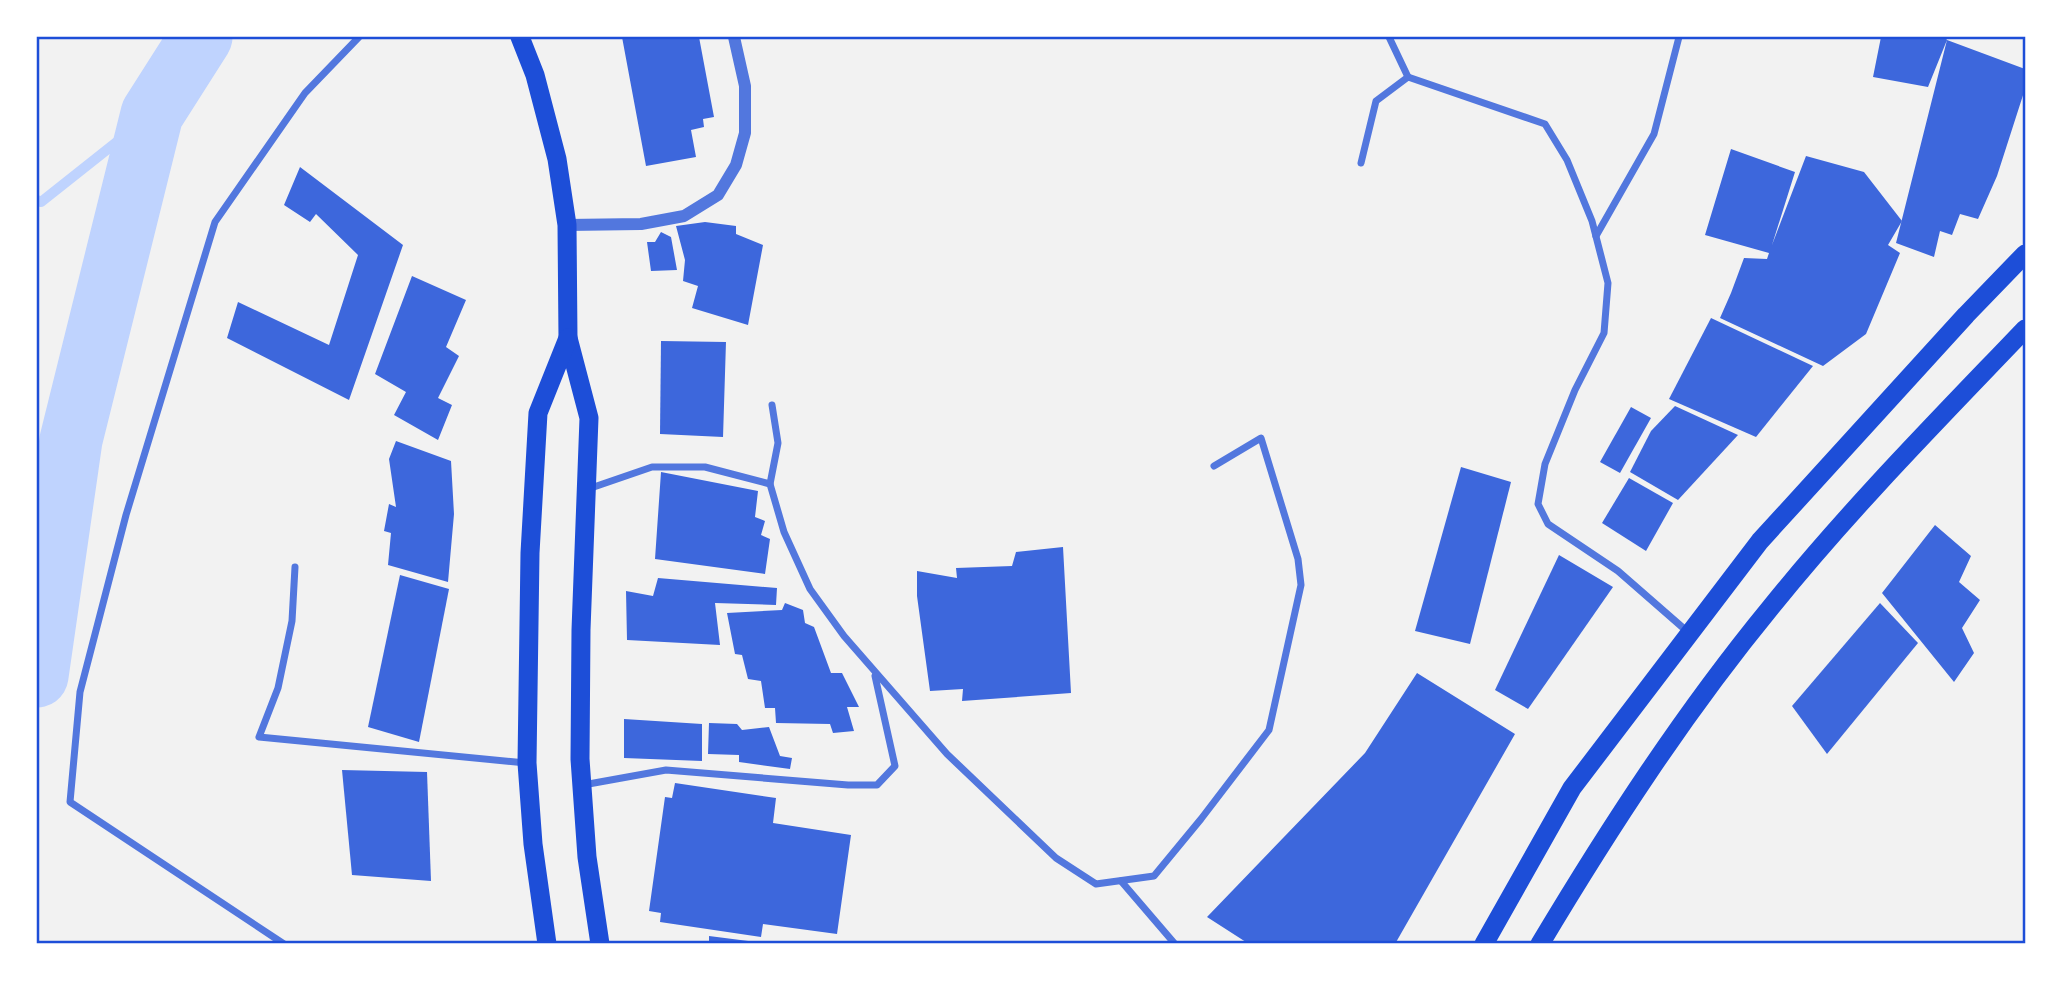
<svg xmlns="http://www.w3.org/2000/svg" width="2062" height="981" viewBox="0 0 2062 981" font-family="'Zilla Slab',serif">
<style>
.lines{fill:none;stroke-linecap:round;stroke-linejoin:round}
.stream{stroke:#bfd3fe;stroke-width:10}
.river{stroke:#bfd3fe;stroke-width:63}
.building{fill:#3d67dc}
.minor{stroke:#5277de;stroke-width:7}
.tertiary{stroke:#5277de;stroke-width:12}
.trunk{stroke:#1d4ed8;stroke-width:19}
.neatline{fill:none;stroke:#1d4ed8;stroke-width:2.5}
</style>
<rect width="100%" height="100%" fill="#f2f2f2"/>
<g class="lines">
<path class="stream" d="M37,200L41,202L152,114"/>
<path class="river" d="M37,676L71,440L152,114L201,37"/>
</g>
<g class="building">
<path d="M622,37H699L714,117L703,119L704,127L691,130L696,157L646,166Z"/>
<path d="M1881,37H1945L1947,40L2025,69V89L1997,176L1978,219L1960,214L1952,235L1940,231L1934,257L1896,243L1947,40L1928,87L1873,77Z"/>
<path d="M1731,149L1795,172L1772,245L1806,156L1864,172L1902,221L1888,245L1900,253L1866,334L1823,366L1720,318L1731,293L1744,258L1767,259L1769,253L1705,235Z"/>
<path d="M300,167L403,245L349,400L227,338L238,302L329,345L358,255L316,214L310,222L284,205Z"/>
<path d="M705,222L736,226V234L763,245L748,325L692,308L698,286L683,281L685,260L676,226Z"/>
<path d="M661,232L671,237L677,270L651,271L647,242H655Z"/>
<path d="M412,276L466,300L446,347L459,356L438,398L452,405L438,440L394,415L406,392L375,374Z"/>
<path d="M1711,318L1813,366L1756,437L1669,399Z"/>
<path d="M661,341L726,342L723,437L660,434Z"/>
<path d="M1675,406L1738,435L1678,500L1630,472L1651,431Z"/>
<path d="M1631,407L1651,418L1620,473L1600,462Z"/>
<path d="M396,441L451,461L454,514L448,582L388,565L391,533L384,531L389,504L396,507L389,459Z"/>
<path d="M1461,467L1511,482L1470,644L1415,631Z"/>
<path d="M661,472L758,491L755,517L765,521L761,535L770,539L765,574L655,559Z"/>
<path d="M1629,478L1673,503L1646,551L1602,523Z"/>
<path d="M1935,525L1971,556L1959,582L1980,600L1962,628L1974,653L1954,682L1882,593Z"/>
<path d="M1063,547L1071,693L962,701L963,689L930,691L917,596V571L957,578L956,568L1012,566L1016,552Z"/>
<path d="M1559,555L1613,587L1528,709L1495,690Z"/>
<path d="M400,575L449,589L419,742L368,727Z"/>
<path d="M658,578L777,588L776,605L715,603L720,645L627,640L626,591L653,596Z"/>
<path d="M785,603L803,610L805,623L814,627L831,673H842L859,707H847L854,731L833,733L830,724L776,723L775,708H765L761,681L748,679L742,655L735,654L727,613L782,610Z"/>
<path d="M1880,603L1918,643L1827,754L1792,706Z"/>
<path d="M1417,673L1515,734L1395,944H1249L1207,917L1365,753Z"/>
<path d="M624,719L702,724V761L624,758Z"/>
<path d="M709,723L737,724L742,730L769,727L780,756L792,758L790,769L739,762V755L708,754Z"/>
<path d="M342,770L427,772L431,881L352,875Z"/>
<path d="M675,783L776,798L773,823L851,835L837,934L763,924L761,937L660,922L661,913L649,911L665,797L672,798Z"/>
<path d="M709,936L764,943V944H709Z"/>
</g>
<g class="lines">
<g class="minor">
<path d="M1389,37L1408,77"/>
<path d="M1361,163L1376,101L1408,77L1545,124L1567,160L1592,221L1608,283L1604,333L1575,390L1545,464L1538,504L1548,524L1618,571L1689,633"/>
<path d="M1596,236L1654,134L1679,37"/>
<path d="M770,484L778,443L772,405"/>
<path d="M588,489L652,467H705L770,484L784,532L810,589L844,636L947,754L1056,858L1096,884L1154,876L1201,819L1269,730L1301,585L1298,559L1261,438L1214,466"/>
<path d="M295,567L292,621L278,688L259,737L526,763"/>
<path d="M583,785L666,770L848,785H877L895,766L875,676"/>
<path d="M1121,881L1175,944"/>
<path d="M284,944L70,802L80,692L126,515L215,222L305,93L359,37"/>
</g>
<path class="tertiary" d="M567,225L641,224L684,216L718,195L736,165L745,133V86L734,37"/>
<g class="trunk">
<path d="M520,37L535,75L557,159L567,225L568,338L589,418L581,630L580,759L587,857L600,944"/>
<path d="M547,944L533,844L527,763L530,553L538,413L568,338"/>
<path d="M1484,944L1572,788L1760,541L1966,315L2025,254"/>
<path d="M1540,944C1610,827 1684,713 1771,607C1850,509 1938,420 2025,329"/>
</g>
</g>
<rect width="2062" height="981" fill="none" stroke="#ffffff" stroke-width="77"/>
<rect x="38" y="38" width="1986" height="904" class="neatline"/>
</svg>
